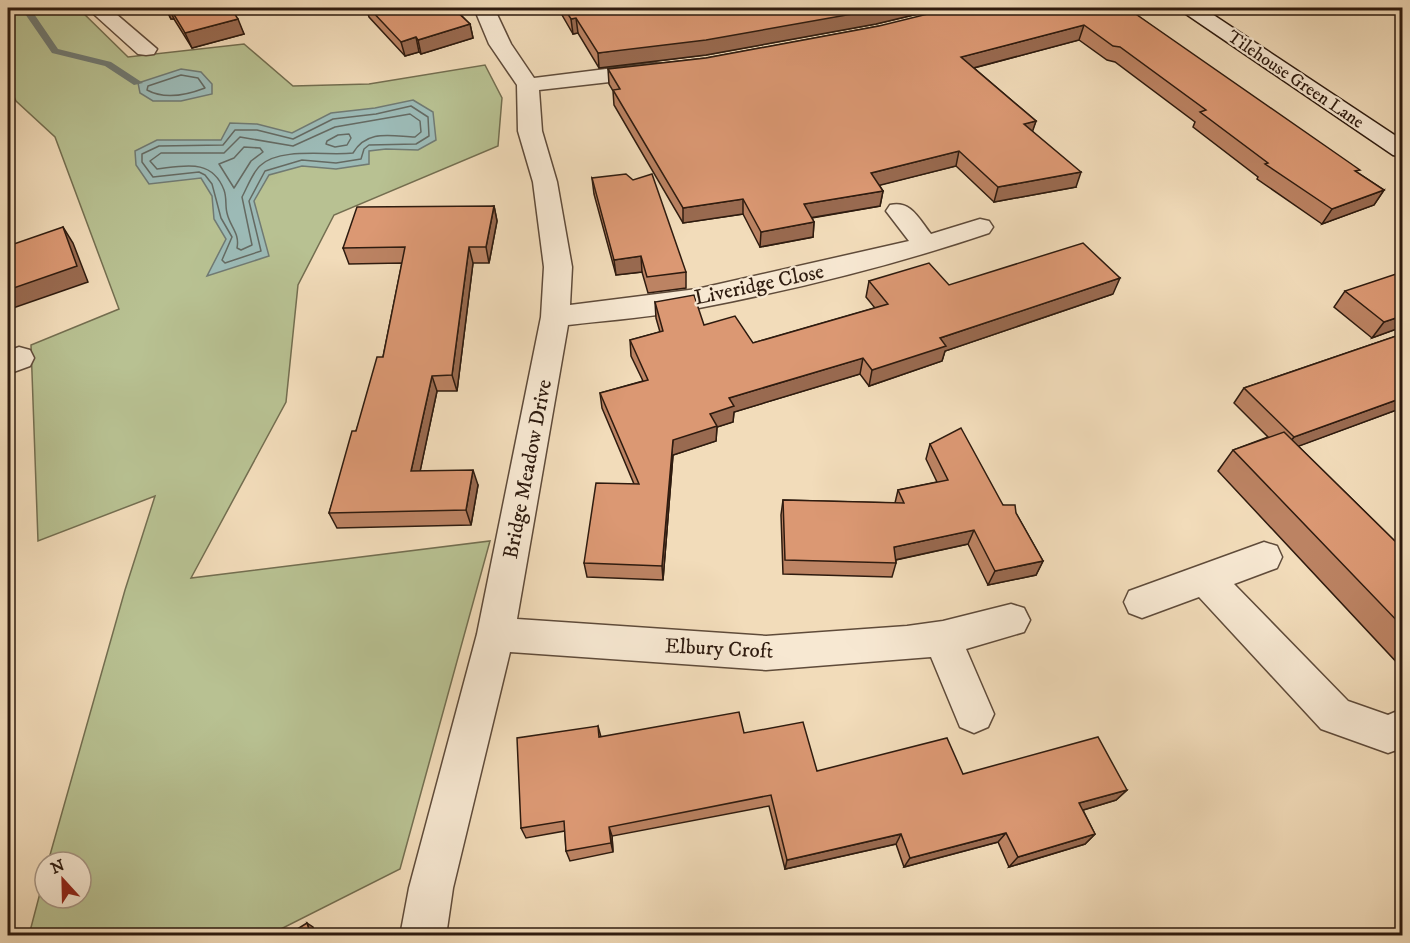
<svg xmlns="http://www.w3.org/2000/svg" width="1410" height="943" viewBox="0 0 1410 943" font-family="'IM FELL DW Pica',serif">
<style>
.green{fill:#b8c192;stroke:#736e50;stroke-width:1.5}
.water{fill:#9cbab6;stroke:#707a73;stroke-width:1.5}
.lines{fill:none;stroke-linecap:round;stroke-linejoin:round}
.shore{stroke:#656a62;stroke-width:1.5}
.stream{fill:#707a73;fill-rule:evenodd}
.street-casing{stroke:#5f4b3a;stroke-width:3}
.secondary-casing{stroke:#2e1b0f;stroke-width:3}
.street{fill:#f7e8d2;fill-rule:evenodd}
.secondary{fill:#f7e8d2;fill-rule:evenodd}
.wall{fill:#bc8363;stroke:#2e1b0f;stroke-width:1.5}
.shaded-wall{fill:#996a50;stroke:#2e1b0f;stroke-width:1.5}
.building{fill:#db9873;stroke:#2e1b0f;stroke-width:1.5}
.labels{text-anchor:middle;stroke-width:4.5;stroke-linejoin:round;paint-order:stroke}
.far-street-label{font-size:18px;fill:#2e1b0f;stroke:#f7e8d2}
.street-label{font-size:21px;fill:#2e1b0f;stroke:#f7e8d2}
</style>
<rect width="100%" height="100%" fill="#f2dcba"/>
<filter id="stains"><feTurbulence type="fractalNoise" baseFrequency=".00333" numOctaves="4"/><feColorMatrix values="0 0 0 0 .2 0 0 0 0 .09 0 0 0 0 .02 0 0 0 .5 -.17"/></filter>
<radialGradient id="worn" r=".72"><stop offset=".6" stop-color="#630" stop-opacity="0"/><stop offset="1" stop-color="#630" stop-opacity=".3"/></radialGradient>
<path class="green" d="M8,8H78L128,57L244,44L293,86L369,84L485,65L502,98L498,146L334,215L298,285L286,402L191,578L490,541L400,869L269,935H29L45,874V898H81V862H48L125,590L155,496L38,541L31,345L119,309L55,137L16,101L8,84Z"/>
<g class="water">
<path d="M181,69L201,72L212,84V94L181,101H153L140,93L138,83Z"/>
<path d="M413,100L433,112L436,140L418,150L386,149L369,151V164L336,169L302,166L269,175L254,201L269,256L207,276L226,239L214,219L212,196L201,178L149,184L136,165L135,151L157,140H221L230,123L257,124L292,133L331,113L375,108Z"/>
</g>
<g class="lines">
<g class="shore">
<path d="M181,75L198,78L205,88C187,95 165,100 147,90L148,86Z"/>
<path d="M411,106L428,117L429,136L416,144L369,145L364,149L361,159L336,163L302,160L265,171L249,201L261,251L225,263L222,260L232,237L221,218L212,184L205,175L199,172L153,177L142,162V154L159,146L223,145L235,130H257L293,139L333,119L376,114Z"/>
<path d="M410,114L420,121L421,132L415,137C391,136 367,129 353,153C328,156 281,147 261,165C253,171 247,188 242,197L252,245L241,250L237,248C240,233 230,227 227,213C225,206 227,198 224,190C212,158 184,166 157,169L150,161L161,153H224L240,137L293,146L335,127Z"/>
<path d="M349,134L351,138L347,145L335,147L326,144L327,141L338,135Z"/>
<path d="M244,147L260,148L263,152L251,161L234,188L219,164L234,158Z"/>
</g>
<path class="stream" d="M21,8H30L58,49L111,62L143,83L134,85L105,66L52,53Z"/>
<defs>
<g id="street">
<path d="M87,8H109L157,49L154,54L146,55L138,54Z"/>
<path d="M474,8H494L511,44L534,78L654,63L662,65L665,70L662,75L654,77L539,90L542,131L557,182L572,267L570,305L697,289L909,241L886,211L890,205C911,200 919,219 931,234L980,219L989,221L993,227L989,233C895,265 797,289 699,308C656,317 611,320 568,325L517,619L766,636L907,626L943,621L1011,604L1024,608L1030,620L1024,632L966,649L994,714L988,727L974,733L960,727L931,657L766,670L510,652L453,888L446,936H400L409,888L477,634L541,317L544,267L533,182L518,131L517,85L489,44Z"/>
<path d="M19,347L30,350L34,358L30,366L8,374V351Z"/>
<path d="M1264,542L1277,546L1282,557L1277,568L1234,584L1348,701L1388,715L1402,709V748L1388,753L1321,729L1199,597L1142,618L1129,613L1124,602L1129,591Z"/>
</g>
<path id="secondary" d="M1180,8H1203L1402,140V157L1393,155L1183,12Z"/>
</defs>
<use href="#street" class="street-casing"/>
<use href="#secondary" class="secondary-casing"/>
<use href="#street" class="street"/>
<use href="#secondary" class="secondary"/>
</g>
<g class="wall">
<path d="M165,8H231L244,34L192,48L174,19H171Z"/>
<path d="M366,8H472L473,12L460,14L470,24L473,38L421,54L419,52L405,56L369,17Z"/>
<path d="M558,8H943L876,24L706,55L599,68L578,33L573,34Z"/>
<path d="M1127,8L1358,173L1384,190L1374,205L1322,224L1257,179L1258,177L1193,127L1195,122L1115,62L1107,60L1079,40L974,68L1036,121L1032,131L1076,187L994,202L956,166L879,185L883,191L880,206L812,218L814,222L813,237L760,247L743,214L683,223L614,105L613,91L609,84L608,69L706,58L879,26Z"/>
<path d="M592,178L686,272V288L648,293L642,272L616,275L594,194Z"/>
<path d="M494,206L497,221L489,263H473L457,391H437L420,471L478,485L471,525L337,528L329,513L356,431L383,357L402,263L349,264L343,248Z"/>
<path d="M869,281L1113,294L945,351L942,361L869,386L860,374L734,412L733,422L717,427L716,441L673,455L663,580L587,577L584,563L634,484L602,408L600,393L643,381L631,356L630,340L660,332L656,318L655,302L704,325L753,343L875,308L866,297Z"/>
<path d="M1345,291L1402,327L1372,338L1334,307Z"/>
<path d="M1402,334V408L1298,446L1402,548V668L1218,471L1233,450L1268,437L1234,403L1244,388Z"/>
<path d="M930,444L1003,505L1016,513L1043,561L1036,575L988,585L968,544L896,560V563L892,577L783,574L781,515L783,500L895,503L898,490L937,482L926,459Z"/>
<path d="M598,726L601,737L744,733L817,771L963,774L1127,790L1116,800L1083,810L1095,834L1085,844L1009,867L998,842L904,867L896,844L785,869L769,806L612,836L613,852L570,861L566,851L565,831L526,838L521,828Z"/>
</g>
<g class="shaded-wall">
<path d="M166,8H169L174,19H171Z"/>
<path d="M448,8H472L473,12L450,16Z"/>
<path d="M886,8H943L876,24L706,55L599,68L598,53Z"/>
<path d="M576,18L578,33L573,34L571,19Z"/>
<path d="M238,19L244,34L192,48L185,33Z"/>
<path d="M470,24L473,38L421,54L418,40Z"/>
<path d="M1084,25L1079,40L958,72L961,57Z"/>
<path d="M416,37L419,52L405,56L401,42Z"/>
<path d="M1036,121L1031,136L1024,124Z"/>
<path d="M959,151L956,166L869,188L871,173Z"/>
<path d="M1081,172L1076,187L994,202L998,187Z"/>
<path d="M1384,190L1374,205L1322,224L1332,209Z"/>
<path d="M883,191L880,206L803,219L804,204Z"/>
<path d="M743,199V214L683,223V208Z"/>
<path d="M494,206L497,221L489,263L486,247Z"/>
<path d="M814,222L813,237L760,247L761,232Z"/>
<path d="M63,227L73,243L88,282L13,308L14,313L8,315V290Z"/>
<path d="M469,247L473,263L457,391L452,375Z"/>
<path d="M641,256L642,272L616,275L614,260Z"/>
<path d="M1120,278L1113,294L945,351L942,361L869,386L872,370L940,338Z"/>
<path d="M1402,316V327L1372,338L1384,322Z"/>
<path d="M863,358L860,374L734,412L733,422L717,427L716,441L673,455L663,580L662,566L673,440L729,398Z"/>
<path d="M432,376L437,391L417,486L411,471Z"/>
<path d="M1402,398V408L1283,452L1294,437Z"/>
<path d="M473,470L478,485L471,525L466,510Z"/>
<path d="M974,530L968,544L890,561L894,547Z"/>
<path d="M1043,561L1036,575L988,585L995,571Z"/>
<path d="M1127,790L1116,800L1070,814L1079,803Z"/>
<path d="M609,827L612,836L613,852L611,843Z"/>
<path d="M1006,833L998,842L904,867L910,858Z"/>
<path d="M901,834L896,844L785,869L787,860Z"/>
<path d="M1095,834L1085,844L1009,867L1018,857Z"/>
<path d="M307,923L313,927L316,936H311Z"/>
</g>
<g class="building">
<path d="M170,8H231L238,19L185,33Z"/>
<path d="M369,8H453L470,24L418,40L416,37L401,42Z"/>
<path d="M564,8H886L706,40L598,53L576,18L571,19Z"/>
<path d="M952,8H1127L1360,170L1355,171L1384,190L1332,209L1265,164L1268,163L1200,112L1206,110L1120,47L1113,46L1084,25L961,57L1036,121L1024,124L1081,172L998,187L959,151L871,173L883,191L804,204L814,222L761,232L743,199L683,208L613,90L620,89L608,69L706,58L879,26Z"/>
<path d="M626,174L633,180L652,174L686,272L647,277L641,256L614,260L592,178Z"/>
<path d="M494,206L486,247H469L452,375L432,376L411,471L473,470L466,510L329,513L352,431H356L377,357H383L405,247L343,248L357,207Z"/>
<path d="M63,227L77,266L8,290V246Z"/>
<path d="M1083,243L1120,278L940,338L946,346L872,370L863,358L729,398L734,406L710,414L717,426L673,440L662,566L584,563L596,483L639,484L600,393L648,380L630,340L663,331L655,302L694,295L704,325L735,316L753,343L888,304L869,281L929,263L949,285Z"/>
<path d="M1402,272V316L1384,322L1345,291Z"/>
<path d="M1402,334V398L1294,437L1244,388Z"/>
<path d="M961,428L1003,505H1015L1016,513L1043,561L995,571L974,530L894,547L896,563L785,560L783,500L904,503L898,490L948,480L930,444Z"/>
<path d="M1284,432L1402,548V626L1233,450Z"/>
<path d="M739,712L744,733L803,722L817,771L947,738L963,774L1098,737L1127,790L1079,803L1095,834L1018,857L1006,833L910,858L901,834L787,860L771,795L609,827L611,843L566,851L564,821L521,828L517,738L598,726L599,737Z"/>
<path d="M307,923L311,936H286Z"/>
<path d="M553,934V936H535Z"/>
</g>
<g class="labels">
<g class="far-street-label">
<text transform="translate(1296 79) rotate(34)" y="6">Tilehouse Green Lane</text>
</g>
<g class="street-label">
<text transform="translate(759 284) rotate(-12)" y="7">Liveridge Close</text>
<text transform="translate(527 469) rotate(-79)" y="7">Bridge Meadow Drive</text>
<text transform="translate(719 648) rotate(3)" y="7">Elbury Croft</text>
</g>
</g>
<rect width="1410" height="943" fill="none" stroke="#f2dcba" stroke-width="30"/>
<rect x="9" y="9" width="1392" height="925" fill="none" stroke="#2e1b0f" stroke-width="3"/>
<rect x="15" y="15" width="1380" height="913" fill="none" stroke="#2e1b0f" stroke-width="1.5"/>
<g transform="translate(63 880) rotate(338)"><circle r="28" fill="#f7e8d2" stroke="#a79684" stroke-width="1.5"/>
<path d="M0-4.5L10 22L0 15L-10 22Z" fill="#8f2418"/>
<text y="-9" font-size="16" font-weight="bold" text-anchor="middle" fill="#2e1b0f">N</text>
</g>
<rect width="100%" height="100%" filter="url(#stains)"/>
<rect width="100%" height="100%" fill="url(#worn)"/>
</svg>
